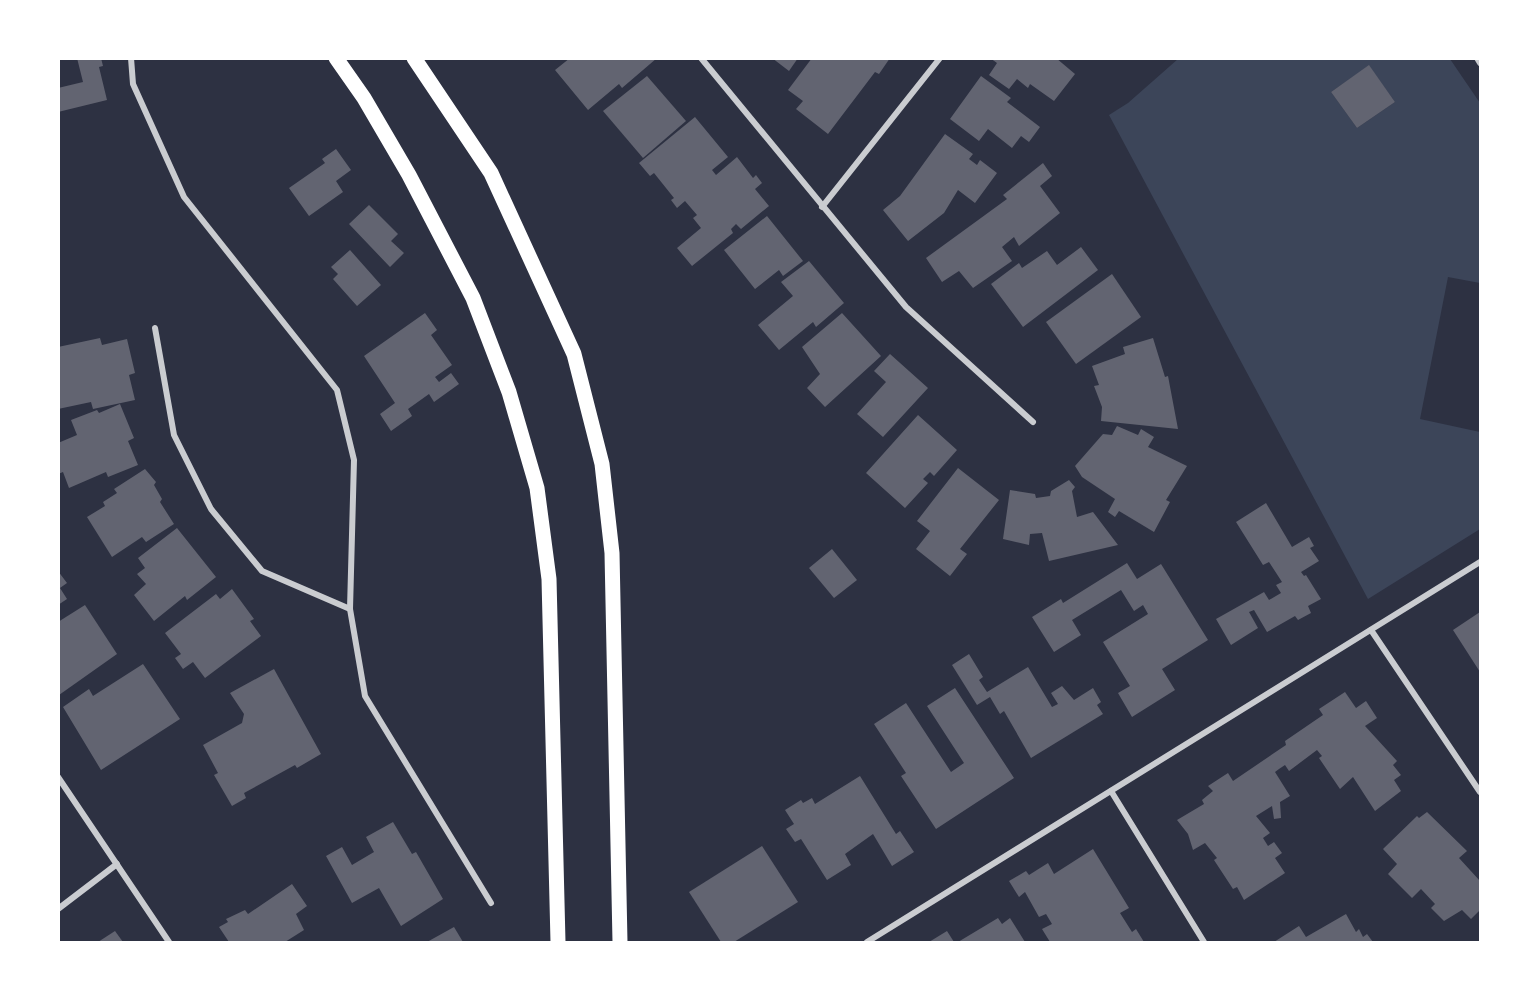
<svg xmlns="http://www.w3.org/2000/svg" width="1539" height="1001" viewBox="0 0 1539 1001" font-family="Montserrat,sans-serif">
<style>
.green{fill:#3c4559;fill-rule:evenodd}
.building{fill:#626471}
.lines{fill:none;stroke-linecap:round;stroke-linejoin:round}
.minor{stroke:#caccd0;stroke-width:6}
.primary{stroke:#fff;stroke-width:15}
</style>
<rect width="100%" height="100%" fill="#2d3142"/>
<path class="green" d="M1178,59H1450L1480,103V283L1448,277L1420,419L1480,432V529L1368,599L1109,115L1128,103ZM1369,66L1395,102L1357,128L1331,92Z"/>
<g class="building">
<path d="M77,58H101L103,66L99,67L107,100L58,112V88L83,82Z"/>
<path d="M570,58H657L622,88L619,84L588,110L555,70Z"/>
<path d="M772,58H798L789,71Z"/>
<path d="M812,58H890L879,74L875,72L828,134L796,109L803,101L788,90Z"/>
<path d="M990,58H1056L1075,74L1054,101L1030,84L1028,88L1017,79L1009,89L989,75L997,63Z"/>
<path d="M1369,65L1395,102L1357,128L1331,92Z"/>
<path d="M647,76L686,121L643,158L603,111Z"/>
<path d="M981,76L1011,98L1007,102L1040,127L1029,142L1021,136L1012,148L988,129L979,141L950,119Z"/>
<path d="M695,117L728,157L712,170L716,175L737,157L753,178L756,175L762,183L755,189L769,206L741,229L736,224L731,229L733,233L692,266L677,248L701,228L693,218L697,215L685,201L677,208L671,200L674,198L654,173L650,176L639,163Z"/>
<path d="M945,134L973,154L969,159L977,165L980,160L997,173L975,203L958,190L944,213L908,241L883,210L900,196Z"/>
<path d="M336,149L351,170L336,181L343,192L309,216L289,188L325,163L322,159Z"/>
<path d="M1043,163L1052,176L1040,186L1060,213L1019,246L1014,237L1002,247L1012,261L973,288L959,271L942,282L926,258L1007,199L1003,195Z"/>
<path d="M369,205L398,234L391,241L404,253L390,267L349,224Z"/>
<path d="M767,216L803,261L783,276L779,270L755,289L724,250Z"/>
<path d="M1081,247L1098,270L1023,327L991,284L1019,263L1022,268L1047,251L1057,265Z"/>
<path d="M350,250L381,285L357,306L333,279L338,274L331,267Z"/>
<path d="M809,261L844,303L816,327L813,322L779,350L758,325L793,296L781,282Z"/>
<path d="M1112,274L1141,317L1076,364L1046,322Z"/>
<path d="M425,313L437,330L431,335L452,365L435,377L439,382L451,373L459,384L434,402L429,394L408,409L412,416L391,431L380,414L395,403L364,356Z"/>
<path d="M842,313L881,356L825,407L807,388L820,374L802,347Z"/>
<path d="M100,338L102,345L127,339L135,373L129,375L135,400L93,409L91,402L58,409V347Z"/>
<path d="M1153,338L1165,377L1168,376L1178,429L1101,421L1102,407L1094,386L1099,385L1092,366L1125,354L1123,347Z"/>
<path d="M890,354L928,388L883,437L857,414L886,382L874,371Z"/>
<path d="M120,404L134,438L128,441L138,465L108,477L106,472L69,488L63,472L58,474V443L77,435L71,420L97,410L99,413Z"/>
<path d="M918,415L957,450L934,476L930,472L923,479L928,483L905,508L866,473Z"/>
<path d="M1117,426L1138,435L1141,429L1154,437L1148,447L1187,466L1166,500L1170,502L1154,532L1119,511L1115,517L1108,512L1115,499L1082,477L1075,466L1103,434L1112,435Z"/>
<path d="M958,468L999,500L960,549L967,554L950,576L916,549L930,531L917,521Z"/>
<path d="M145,469L156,482L154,485L162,499L160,502L174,524L146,542L142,537L112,557L87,517L105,506L103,502L117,493L114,489Z"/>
<path d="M1069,480L1075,487L1072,491L1077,517L1093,512L1118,545L1049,561L1042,533L1030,534L1029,545L1003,539L1010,490L1035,494L1036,498L1050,496L1051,491Z"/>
<path d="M1266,503L1292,547L1309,537L1314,546L1310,548L1319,561L1301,572L1304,576L1306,575L1321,599L1308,606L1311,613L1298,620L1295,616L1267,632L1254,610L1249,612L1258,628L1231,645L1216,619L1264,592L1269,600L1281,593L1276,585L1282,582L1269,562L1263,565L1236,522Z"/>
<path d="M177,528L216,577L187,600L185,596L154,621L134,595L146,584L137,574L145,568L138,558Z"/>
<path d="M832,549L857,580L834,598L809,568Z"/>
<path d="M1127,563L1137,579L1161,564L1208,640L1162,669L1175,690L1132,717L1118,693L1130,686L1103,642L1148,614L1143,605L1134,611L1121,590L1072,620L1081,635L1054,652L1032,617L1061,599L1063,603Z"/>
<path d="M58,571L67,583L60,588L67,599L58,605Z"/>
<path d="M232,589L254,619L250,621L261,636L205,678L193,662L183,669L175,658L181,654L165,633L216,594L220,599Z"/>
<path d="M85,605L117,654L59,695L58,622Z"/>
<path d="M1480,612V672L1453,630Z"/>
<path d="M969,654L983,677L979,680L987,692L1028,667L1052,707L1058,704L1051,693L1062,686L1074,700L1093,688L1101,702L1097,705L1103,714L1031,758L1004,711L1000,714L990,697L977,705L952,665Z"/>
<path d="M143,664L180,719L101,770L63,707L89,689L93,696Z"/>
<path d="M274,669L321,754L297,768L295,765L244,793L246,798L232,806L214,775L218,773L203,745L242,723L244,714L230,693Z"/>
<path d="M955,688L1014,778L936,829L901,776L906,773L874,724L906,703L951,772L964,763L927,706Z"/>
<path d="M1345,692L1356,708L1366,701L1377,718L1365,726L1397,761L1393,765L1401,775L1394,780L1401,791L1375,811L1353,777L1340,789L1319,758L1322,756L1317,750L1289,771L1285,765L1279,769L1275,772L1290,796L1280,802L1281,818L1274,819L1272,806L1256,816L1270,833L1263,838L1268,846L1274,842L1282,853L1275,858L1285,873L1244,900L1237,887L1233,889L1214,860L1217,858L1205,843L1193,850L1188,834L1177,820L1204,804L1202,800L1213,791L1208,786L1228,773L1233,781L1286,745L1285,741L1323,715L1319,709Z"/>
<path d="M860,776L896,834L900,831L914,852L892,866L873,834L845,854L851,865L827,880L801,839L795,842L786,829L794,824L785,810L801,800L803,803L812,798L815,804Z"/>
<path d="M1427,812L1467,851L1459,858L1480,881V910L1471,919L1462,910L1444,921L1431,908L1435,904L1421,889L1412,898L1388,874L1397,864L1383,849L1417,816L1419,818Z"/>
<path d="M393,822L412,854L416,852L443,899L401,926L379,888L352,903L326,856L342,847L352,865L374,852L366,837Z"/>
<path d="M762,846L798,902L734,942H721L689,892Z"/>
<path d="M1093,849L1129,908L1120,913L1132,932L1136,929L1144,942H1050L1042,929L1052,924L1046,914L1039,917L1025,892L1019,897L1009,881L1026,871L1029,875L1048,863L1054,874Z"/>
<path d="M292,884L307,906L296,914L304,930L285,942H229L219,927L228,922L226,919L245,910L248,914Z"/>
<path d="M1346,914L1356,932L1359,929L1363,937L1367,934L1373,942H1274L1299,926L1306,937Z"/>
<path d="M998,918L1002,924L1010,918L1025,942H958Z"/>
<path d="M454,927L463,942H427Z"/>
<path d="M115,931L123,942H98Z"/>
<path d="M947,931L954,942H929Z"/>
</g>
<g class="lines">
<g class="minor">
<path d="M131,58L133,84L184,197L337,390L354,460L350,609L365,696L491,903"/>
<path d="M701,58L906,307L1033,422"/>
<path d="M1477,58L1480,63"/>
<path d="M822,207L940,58"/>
<path d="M155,328L174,435L211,509L262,571L350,609"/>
<path d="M1371,630L1480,792"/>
<path d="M58,777L169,942"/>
<path d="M1111,791L1204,942"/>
<path d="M58,909L117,864"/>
<path d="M867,942L1480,562"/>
</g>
<g class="primary">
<path d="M336,58L364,98L409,175L473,298L509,392L537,488L549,579L558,942"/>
<path d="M414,58L491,173L574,354L602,464L612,553L620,942"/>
</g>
</g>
<rect width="1539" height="1001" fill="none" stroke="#ffffff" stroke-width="120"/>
</svg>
